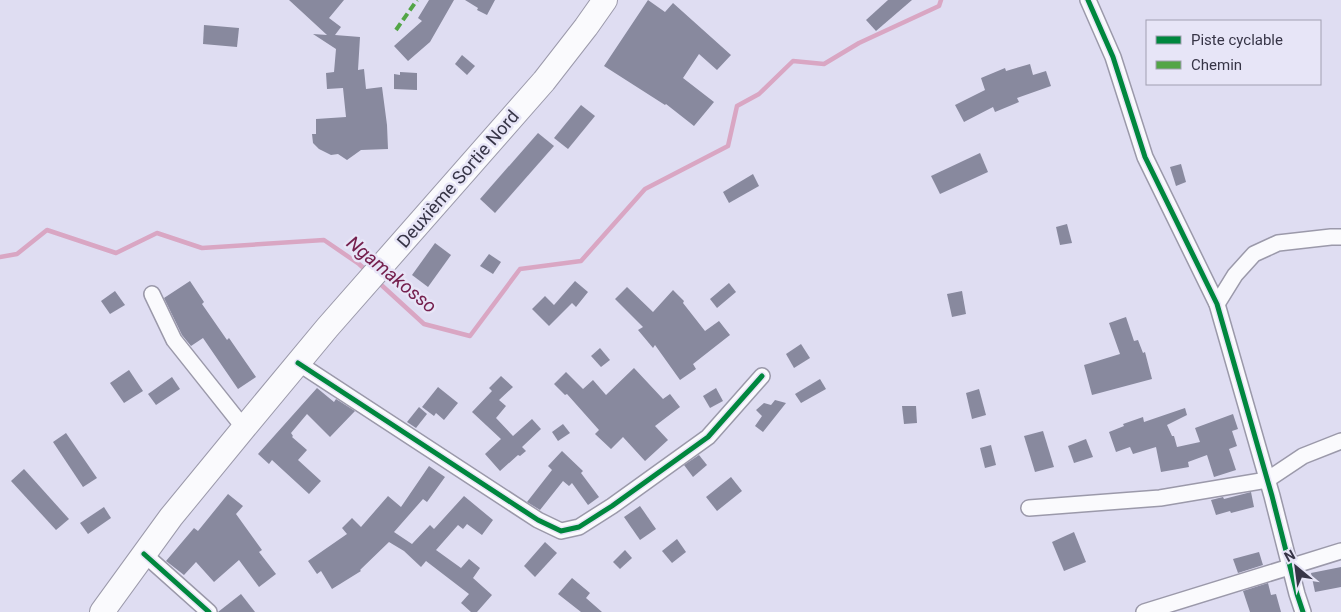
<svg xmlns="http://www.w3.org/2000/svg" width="1341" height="612" viewBox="0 0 1341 612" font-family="Roboto,sans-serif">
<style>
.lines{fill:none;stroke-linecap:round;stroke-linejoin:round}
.stream{stroke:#d9a6c3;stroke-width:4.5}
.building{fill:#88899e}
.minor-casing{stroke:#9b99aa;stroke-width:18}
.primary-casing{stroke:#9b99aa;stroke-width:26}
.minor{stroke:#fafafd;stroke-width:15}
.primary{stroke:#fafafd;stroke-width:24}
.quiet{stroke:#53a547;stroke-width:4;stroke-dasharray:8 4;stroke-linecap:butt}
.cycleway-casing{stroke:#e7e5f7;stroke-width:8}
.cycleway{stroke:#00873e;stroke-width:5}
.labels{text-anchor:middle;stroke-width:5;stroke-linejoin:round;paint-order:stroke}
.street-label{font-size:18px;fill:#373547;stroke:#e7e5f7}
.water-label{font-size:19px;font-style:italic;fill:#75204e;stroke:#e7e5f7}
</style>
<rect width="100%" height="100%" fill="#dfddf2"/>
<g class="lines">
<g class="stream">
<path d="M0,257L17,254L47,230L116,253L157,233L202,248L324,240L359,264L368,272"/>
<path d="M377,281L424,324L470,336L520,269L581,261L645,189L728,146L737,106L759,94L793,61L824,64L859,43L939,6L941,0"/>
</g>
</g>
<g class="building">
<path d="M289,0H344L329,18L341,27L335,35L360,37L358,70L364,69L366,89L382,87L387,125L388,149L361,150L347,160L338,154L331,155L319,149L313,143L312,134H316V119L346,117L343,88L327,89L326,73L334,72L336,49L313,34L327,35Z"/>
<path d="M429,0H454L430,42L408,61L394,46L422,21L418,18Z"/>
<path d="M465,0H495L487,15L477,10L478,8Z"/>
<path d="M648,0L665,12L673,3L731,55L717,70L699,54L683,78L714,102L694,126L666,104L665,105L604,66Z"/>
<path d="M888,0H912L876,31L866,20Z"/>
<path d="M204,25L239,28L237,47L203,44Z"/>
<path d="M462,55L475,66L467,75L455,64Z"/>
<path d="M1030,64L1033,75L1046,71L1051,86L1017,98L1019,102L995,112L993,107L964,122L955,105L985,90L981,78L1005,68L1006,71Z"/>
<path d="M400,72L417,73V90L394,89V74L400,75Z"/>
<path d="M581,105L595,116L568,149L554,138Z"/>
<path d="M538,133L554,146L495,213L480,199Z"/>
<path d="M980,153L988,172L940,194L931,176Z"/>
<path d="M1181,164L1186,182L1176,186L1170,167Z"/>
<path d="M753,174L759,186L729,203L723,192Z"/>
<path d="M1067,224L1072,243L1060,245L1056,227Z"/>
<path d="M435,243L451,255L428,287L412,275Z"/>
<path d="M489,254L501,262L493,274L480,266Z"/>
<path d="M190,281L204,302L202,304L227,340L229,338L256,377L238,389L203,338L191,346L182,335L164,298Z"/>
<path d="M575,281L588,292L576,307L572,303L549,326L532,309L545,296L554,305Z"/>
<path d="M729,283L736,292L717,308L710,299Z"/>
<path d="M627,287L653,312L673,290L684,301L683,303L705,331L719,321L730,335L693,364L696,369L680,380L655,345L653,348L638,330L643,327L615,299Z"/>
<path d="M115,291L125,305L110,314L101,301Z"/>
<path d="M962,291L966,314L952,317L947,294Z"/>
<path d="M1126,317L1134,341L1138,340L1143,353L1145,352L1152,379L1092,395L1084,365L1120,354L1109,323Z"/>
<path d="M801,344L810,358L794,368L786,354Z"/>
<path d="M600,348L610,360L601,367L591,356Z"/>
<path d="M634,368L663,399L670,394L680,407L655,426L668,440L645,461L623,437L611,449L595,434L599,430L567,394L565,395L554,384L566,372L583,389L593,380L606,395Z"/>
<path d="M129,370L143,391L124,403L110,383Z"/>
<path d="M501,376L513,387L499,400L506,406L496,418L513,436L532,419L541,429L522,447L526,451L520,456L518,455L500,471L485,454L501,439L472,412L492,391L489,388Z"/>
<path d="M172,377L180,389L156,405L148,394Z"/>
<path d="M820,379L826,389L801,403L795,394Z"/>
<path d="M438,387L458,403L444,420L436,413L434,416L422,407Z"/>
<path d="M317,388L334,402L336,399L355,411L330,437L307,414L291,433L293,436L292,437L307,450L298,460L321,481L309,494L272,460L269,464L258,454Z"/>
<path d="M716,388L723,401L710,408L703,396Z"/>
<path d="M979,389L986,415L972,419L966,393Z"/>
<path d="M775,400L786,403L763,432L755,426L762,416L756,410L764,403L771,405Z"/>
<path d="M902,406H916L917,423L904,424Z"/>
<path d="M419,407L427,414L416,428L407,422Z"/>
<path d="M1185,408L1187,415L1167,425L1172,436H1174L1177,447L1200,442L1195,428L1233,414L1238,429L1232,431L1237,446L1229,449L1236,470L1214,477L1207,455L1188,462L1189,467L1161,472L1156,447L1133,454L1130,447L1116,452L1109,432L1124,426L1123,424L1143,417L1144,422Z"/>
<path d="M563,424L570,433L558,441L552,432Z"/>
<path d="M1043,431L1054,467L1035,472L1024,436Z"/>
<path d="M66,433L97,478L83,487L53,442Z"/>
<path d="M1086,439L1093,457L1074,463L1068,446Z"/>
<path d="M991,445L996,465L985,468L980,448Z"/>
<path d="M562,451L583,471L581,473L599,497L588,505L572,483L569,486L563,481L540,510L527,502L552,470L548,466Z"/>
<path d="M699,455L707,465L693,477L684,465Z"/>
<path d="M429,466L445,477L427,502L423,499L394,532L412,544L430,525L434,529L464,496L493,520L482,535L467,524L463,529L458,525L436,550L461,568L469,559L480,568L473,578L492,595L477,612H471L461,603L469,594L426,561L421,567L404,551L389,542L360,570L361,571L332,589L321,571L317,574L308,561L347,534L342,528L352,518L361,527L388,496L401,507Z"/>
<path d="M24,469L69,519L56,530L11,481Z"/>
<path d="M731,477L742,491L717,511L706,497Z"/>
<path d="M1251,492L1254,507L1231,513L1230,511L1216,515L1211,500L1223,497L1224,499Z"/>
<path d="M228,494L243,506L236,514L262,550L259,552L276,574L259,587L239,560L214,582L196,562L184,575L166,561L194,528L198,531Z"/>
<path d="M640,506L656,529L640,540L624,517Z"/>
<path d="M104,507L111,518L88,534L80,523Z"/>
<path d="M1074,532L1086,562L1064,571L1052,542Z"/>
<path d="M677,539L686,552L672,563L662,551Z"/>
<path d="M545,542L557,553L535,577L524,566Z"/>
<path d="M625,550L632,558L620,569L613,562Z"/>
<path d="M1259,552L1263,565L1238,573L1233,559Z"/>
<path d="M1341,567V587L1315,592L1311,573Z"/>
<path d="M572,578L590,593L586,598L602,612H581L558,594Z"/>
<path d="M1268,583L1271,595L1276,594L1281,612H1250L1243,591Z"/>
<path d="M241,594L255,612H218Z"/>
</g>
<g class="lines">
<defs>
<g id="minor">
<path d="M1088,0L1113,57L1145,157L1217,304L1272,496L1297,594L1303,612"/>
<path d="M152,294L174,340L244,428"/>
<path d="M1217,304L1235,275L1254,254L1278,243L1331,237H1341"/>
<path d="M298,363L538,520L561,531L579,527L612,506L708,437L762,376"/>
<path d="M1029,508L1160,498L1267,480L1303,456L1341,441"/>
<path d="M144,554L209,612"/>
<path d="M1144,612L1341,551"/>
</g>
<path id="primary" d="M102,612L171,517L244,428L327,328L544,81L586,27L605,0"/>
</defs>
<use href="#minor" class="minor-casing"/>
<use href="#primary" class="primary-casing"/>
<use href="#minor" class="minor"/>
<use href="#primary" class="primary"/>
<path class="quiet" d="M396,30L417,0"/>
<defs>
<g id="cycleway">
<path d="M1088,0L1113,57L1145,157L1217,304L1272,496L1297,594L1303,612"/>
<path d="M298,363L538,520L561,531L579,527L612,506L708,437L762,376"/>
<path d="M144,554L209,612"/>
</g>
</defs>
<use href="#cycleway" class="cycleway-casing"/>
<use href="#cycleway" class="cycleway"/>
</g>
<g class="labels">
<g class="street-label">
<text transform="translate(458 179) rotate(-49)" y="6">Deuxième Sortie Nord</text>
</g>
<g class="water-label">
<text transform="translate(392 274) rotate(39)" y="7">Ngamakosso</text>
</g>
</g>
<rect x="1146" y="20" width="175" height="65" fill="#e7e5f7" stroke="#a19fb1"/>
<rect x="1156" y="36" width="25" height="8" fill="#00873e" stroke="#a19fb1"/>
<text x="1191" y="45" font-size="15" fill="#373547">Piste cyclable</text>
<rect x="1156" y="61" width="25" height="8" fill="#53a547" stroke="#a19fb1"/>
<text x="1191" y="70" font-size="15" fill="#373547">Chemin</text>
<g transform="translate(1296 567) rotate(331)" stroke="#e7e5f7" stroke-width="4" paint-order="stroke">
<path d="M0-4L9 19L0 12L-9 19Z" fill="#373547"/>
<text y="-8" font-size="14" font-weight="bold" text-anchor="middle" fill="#373547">N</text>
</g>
</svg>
